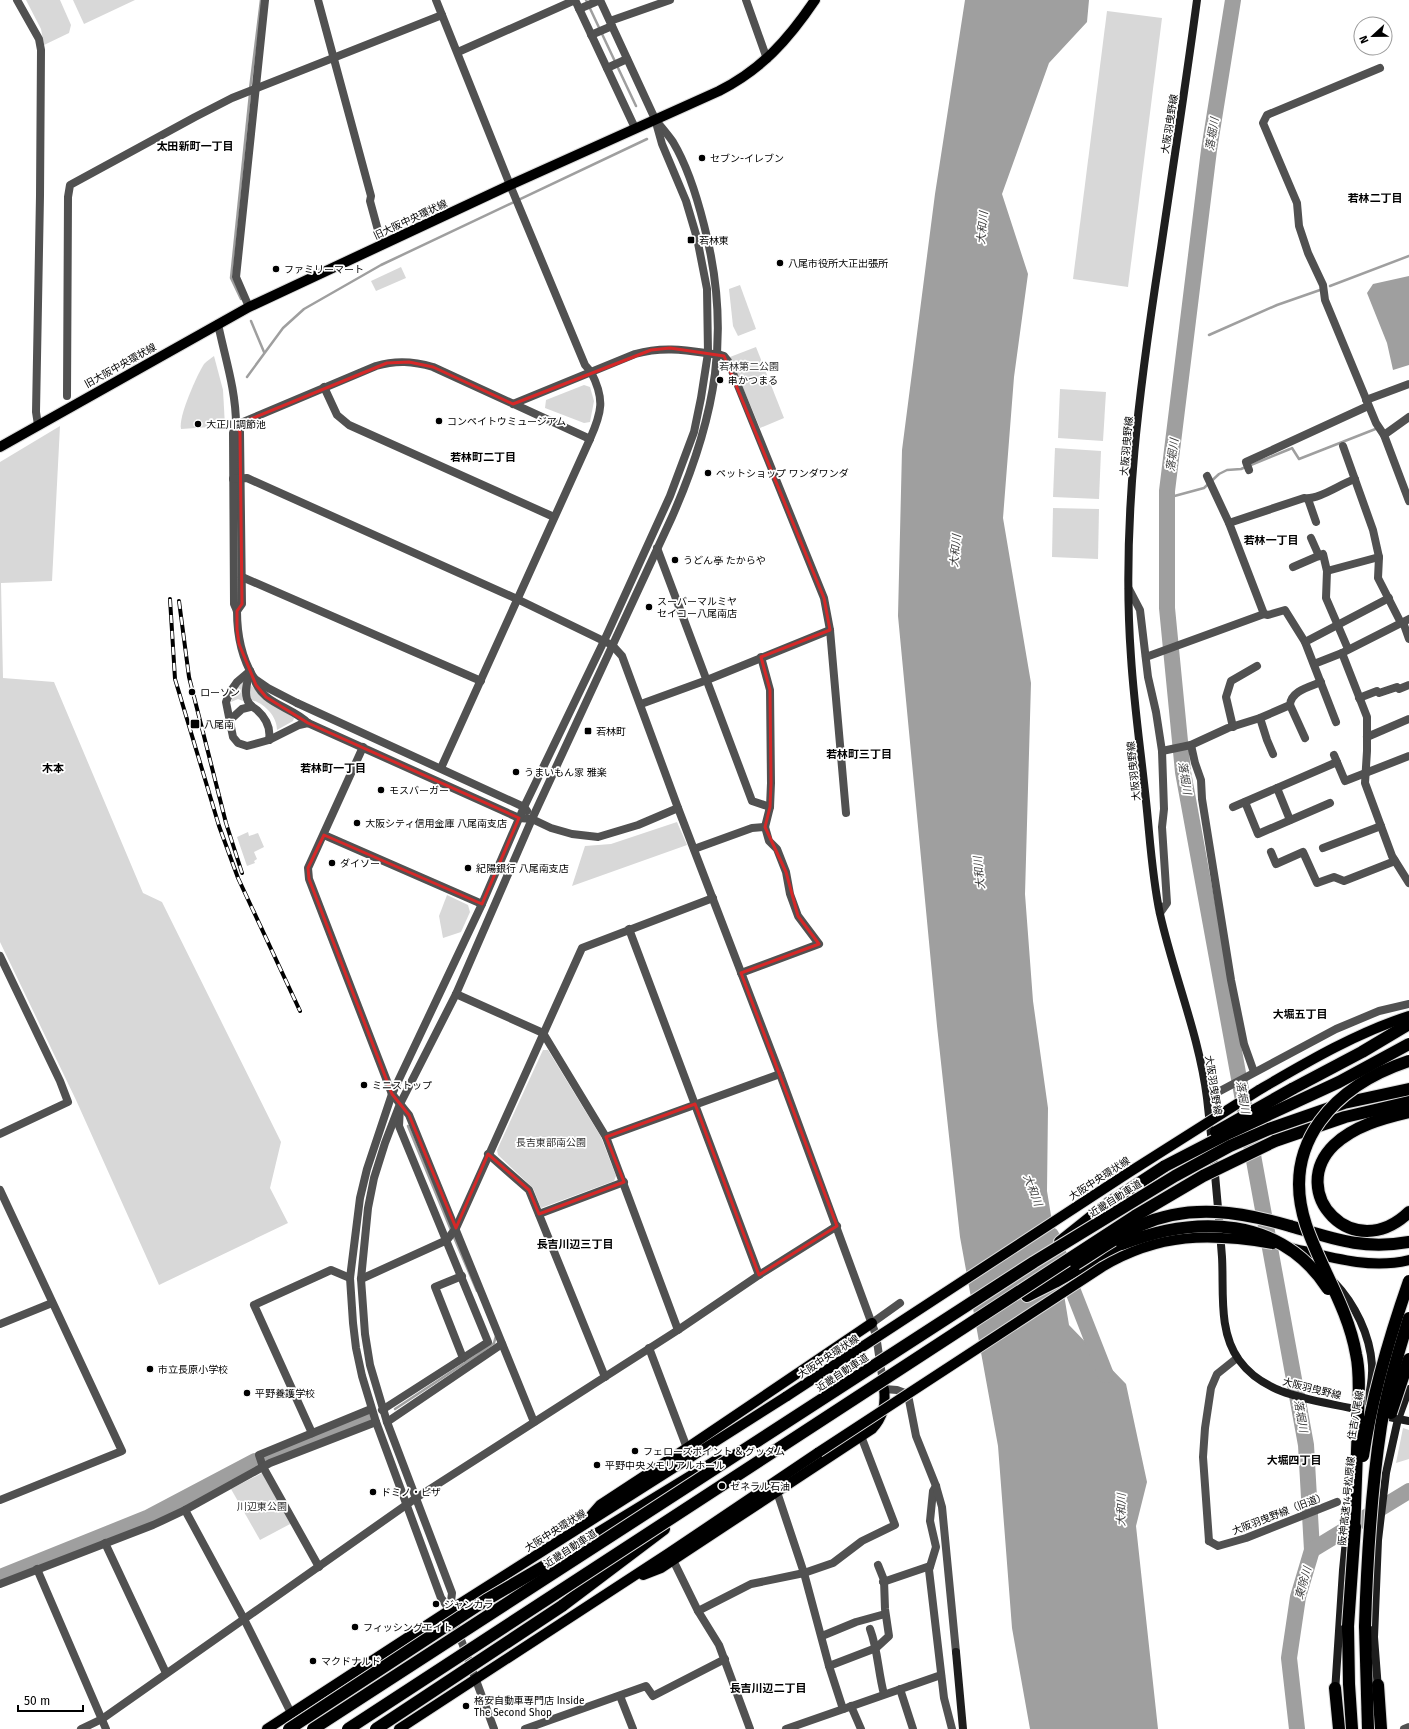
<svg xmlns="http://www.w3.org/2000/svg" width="1409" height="1729" viewBox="0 0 1409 1729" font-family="'Fira Sans','Noto Sans JP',sans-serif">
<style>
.green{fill:#d8d8d8}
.water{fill:#9f9f9f}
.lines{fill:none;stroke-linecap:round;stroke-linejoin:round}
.stream{stroke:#9f9f9f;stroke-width:2.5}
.river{stroke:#9f9f9f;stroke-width:16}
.primary-casing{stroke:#dbdbdb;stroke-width:12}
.motorway-casing{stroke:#dbdbdb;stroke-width:14}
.minor{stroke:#515151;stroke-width:8}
.tertiary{stroke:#515151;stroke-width:8}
.secondary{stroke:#1e1e1e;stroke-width:8}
.primary{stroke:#000;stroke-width:10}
.motorway{stroke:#000;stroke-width:12}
.rail-casing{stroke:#000;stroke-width:4}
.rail{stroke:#fff;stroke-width:2.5;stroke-dasharray:8;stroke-linecap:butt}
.primary-bridge-casing{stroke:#dbdbdb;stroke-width:12;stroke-linecap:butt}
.motorway-bridge-casing{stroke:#dbdbdb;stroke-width:14;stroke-linecap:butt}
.primary-bridge{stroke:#000;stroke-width:10}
.motorway-bridge{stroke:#000;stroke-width:12}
.marked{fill:none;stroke:#d62828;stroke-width:3;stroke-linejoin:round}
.poi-dot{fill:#000;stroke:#fff;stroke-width:1.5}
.labels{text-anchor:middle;stroke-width:3.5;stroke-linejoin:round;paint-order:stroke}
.street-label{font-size:10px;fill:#000;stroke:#fff}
.poi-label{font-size:10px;fill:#000;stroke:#fff;text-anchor:start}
.park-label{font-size:10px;fill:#2f2f2f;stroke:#fff}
.water-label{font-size:11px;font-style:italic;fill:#404040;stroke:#fff}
.neighbourhood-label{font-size:11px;font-weight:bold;fill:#000;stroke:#fff}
</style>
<rect width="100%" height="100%" fill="#fff"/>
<g class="green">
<path d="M26,0H60L71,25L69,33L44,45L41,29Z"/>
<path d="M73,0H135L84,24Z"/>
<path d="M1107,11L1162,18L1128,287L1073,279Z"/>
<path d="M401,267L406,278L376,291L371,281Z"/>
<path d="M740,285L756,329L738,336L733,326L729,289Z"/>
<path d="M756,347L784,418L760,428L730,357Z"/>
<path d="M214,356L223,390L225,426L181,429C178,417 197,375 204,364C207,361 211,358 214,356Z"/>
<path d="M584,385L590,387L594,401L590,422L584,423L545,408L546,400Z"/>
<path d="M1060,389L1106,392L1103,441L1058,438Z"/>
<path d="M60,426L52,581L1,583L3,678L54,682L143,893L162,902L281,1142L270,1188L288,1223L159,1285L76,1100L0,942V462Z"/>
<path d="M1055,448L1101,451L1099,499L1053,497Z"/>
<path d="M1053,508L1099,509L1098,559L1052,557Z"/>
<path d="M243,679L246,681L242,691L243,701L238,699L231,702L235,690Z"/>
<path d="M251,685L263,697L294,718L293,721L277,730C277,716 264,703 251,700L249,690Z"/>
<path d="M677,822L687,845L572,886L585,846L611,844Z"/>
<path d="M248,832L249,836L258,833L264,847L254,852L257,859L254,861L255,863L247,866L237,837Z"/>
<path d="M447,895L468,905L470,912L461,932L443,938L439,916Z"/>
<path d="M543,1050H548L601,1137L616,1176L614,1181L541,1208L533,1188L498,1155L497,1150Z"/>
<path d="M1403,1428L1409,1430V1459L1396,1463Z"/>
<path d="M262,1473L292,1523L260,1540L231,1489Z"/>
</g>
<g class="water">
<path d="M965,0H1089L1087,22L1049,63L1002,194L1028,274L1014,377L1003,518L1031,683L1025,894L1033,1001L1048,1108L1047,1191L1069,1325L1126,1384L1147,1482L1136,1526L1158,1729H1030L1012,1628L998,1446L960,1237L937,1026L898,616L902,450L935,194Z"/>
<path d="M1409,276V365L1393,370L1387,343L1367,293L1373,284Z"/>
</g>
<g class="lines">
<g class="stream">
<path d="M586,0L636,106"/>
<path d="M250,89L261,0"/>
<path d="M1330,286L1409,256"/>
<path d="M241,299L231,278L250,94"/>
<path d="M251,321L264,352"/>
<path d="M1209,335L1277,305L1320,290"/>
<path d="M247,377L283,328L304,309L381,265L647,139"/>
<path d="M1167,498L1204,488L1219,474L1227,470L1241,469L1290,449L1292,448L1299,459L1378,428"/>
<path d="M408,1126L451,1230"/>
<path d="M453,1235L477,1291"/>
<path d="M395,1409L477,1355L494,1343L496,1336"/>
</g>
<g class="river">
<path d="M1233,0L1209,150L1167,491V608L1183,772L1306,1445L1312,1550L1298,1597L1289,1658L1297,1729"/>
<path d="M1051,1235L1106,1375"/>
<path d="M267,1457L366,1420"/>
<path d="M1312,1550L1409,1491"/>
<path d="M0,1577L147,1518L255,1461"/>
</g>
<defs>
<g id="primary">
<path d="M0,447L249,307L510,185L719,91C762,69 788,40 815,0"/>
<path d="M1259,1090C1307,1062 1356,1033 1409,1016"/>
<path d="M1287,1247C1326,1256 1369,1270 1409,1260"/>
<path d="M586,1521L600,1505L687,1448L872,1323"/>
<path d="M643,1575L661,1568L872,1429C883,1417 886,1405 884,1389"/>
<path d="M267,1729L450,1610L787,1396"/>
<path d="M399,1729L669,1553L819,1452"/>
</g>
<g id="motorway">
<path d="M1292,1089L1362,1052L1409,1024"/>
<path d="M1409,1112C1383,1118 1354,1126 1334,1145C1286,1192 1353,1266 1409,1212"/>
<path d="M1269,1129L1344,1103L1409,1089"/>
<path d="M1275,1141L1345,1117L1409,1102"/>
<path d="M1290,1226C1334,1239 1363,1250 1409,1242"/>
<path d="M1060,1242L1110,1202L1165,1166"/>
<path d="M1027,1296L1055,1282L1122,1244"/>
<path d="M548,1564L718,1460"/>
<path d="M562,1606L664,1529"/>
<path d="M1348,1626L1349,1684L1352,1729"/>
<path d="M1365,1626L1368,1729"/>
<path d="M1378,1685L1381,1729"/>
<path d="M1335,1688L1339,1729"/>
</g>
</defs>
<use href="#primary" class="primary-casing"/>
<use href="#motorway" class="motorway-casing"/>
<g class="minor">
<path d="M318,0L371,196L370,201L382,245"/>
<path d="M575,0L635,128"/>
<path d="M746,0L767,59"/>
<path d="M579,9L600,0"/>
<path d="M610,21L670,0"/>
<path d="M591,35L612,26"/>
<path d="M458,52L575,0"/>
<path d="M607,68L627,59"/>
<path d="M1380,68L1267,115L1263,123L1297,203L1299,226L1308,253L1323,285L1325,300L1376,423L1384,435L1409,501"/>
<path d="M510,185L585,365L591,372"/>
<path d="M249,307L236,277L265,0"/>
<path d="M718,354L724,356L728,361L824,598L830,630L846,813"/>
<path d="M324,387L337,415L349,425L554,517"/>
<path d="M67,396L68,197L70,185L195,117L232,98L442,15"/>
<path d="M236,425L240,432L242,604L237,611"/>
<path d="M236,425L233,433L234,604L237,611"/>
<path d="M1384,435L1409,417"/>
<path d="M1343,446L1373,530L1379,557L1378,578L1401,623"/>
<path d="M1249,470L1246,462L1368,406"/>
<path d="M1207,476L1229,523L1264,614L1268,615L1285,610L1305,642L1336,722"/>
<path d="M233,479L247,478L517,599"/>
<path d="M1308,499L1316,522"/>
<path d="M1229,523L1304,498C1319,500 1340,484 1355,479"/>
<path d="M1311,538L1319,556"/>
<path d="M657,548L752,801L770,807"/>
<path d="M1293,567L1323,554L1327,571L1326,598L1348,649"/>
<path d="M1327,571L1379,557"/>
<path d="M242,577L481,681"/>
<path d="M1129,589L1140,610L1148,677L1156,712L1162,751L1164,809L1162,827L1167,903L1160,913"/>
<path d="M1403,622L1409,639"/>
<path d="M1305,642L1389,598"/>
<path d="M1342,653L1367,717V751L1365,783L1392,856L1409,883"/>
<path d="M761,657L770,690L771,783L770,807L765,827"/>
<path d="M1146,657L1264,614"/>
<path d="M1314,664L1342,653L1409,619"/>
<path d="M250,671L237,682L230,692L226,702L233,737L238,743L247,746L269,740L299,725L308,723"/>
<path d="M250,671C248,680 244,690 247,699C249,706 252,706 257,710C266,718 271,728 269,740"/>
<path d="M254,678C261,704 291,706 308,723"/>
<path d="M255,679L268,688L297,703"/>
<path d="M1359,698L1377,691L1379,693L1397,687L1399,689L1409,685"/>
<path d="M641,704L707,680L830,630"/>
<path d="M1290,705L1305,738"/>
<path d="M1260,718L1267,740L1273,754"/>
<path d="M230,720L242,709L250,707"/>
<path d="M1233,727L1226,697L1231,681L1257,666"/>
<path d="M1367,737L1409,719"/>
<path d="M1191,745L1195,763L1201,780L1202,799L1231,980L1244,1044L1254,1072"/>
<path d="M1162,751L1191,745L1228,728L1260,718L1290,705C1291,691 1309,687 1321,682"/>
<path d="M1334,755L1345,781L1409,756"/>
<path d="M441,768L590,439"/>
<path d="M1277,788L1290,820"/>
<path d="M1245,802L1258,834L1330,803"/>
<path d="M1233,807L1337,762"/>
<path d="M1323,848L1381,826"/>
<path d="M694,849L752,828L765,827L769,841L777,849L786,872L790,894L798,916L819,944L741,973"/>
<path d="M1271,852L1276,864L1303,852L1317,883L1334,877L1344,881L1395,861"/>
<path d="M629,929L759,1275"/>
<path d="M0,956L60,1081L68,1102L0,1134"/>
<path d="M456,994L543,1033L606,1137L678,1330"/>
<path d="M392,1094L409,1115L534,1422"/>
<path d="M1207,1094L1220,1091L1336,1029L1379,1011L1409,1004"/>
<path d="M606,1137L780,1074"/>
<path d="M488,1154L529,1190L605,1377"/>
<path d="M0,1190L122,1451L0,1500"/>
<path d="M539,1214L624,1182"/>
<path d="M462,1276L435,1287L463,1358"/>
<path d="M361,1279L447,1240L456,1228L582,948L713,898"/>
<path d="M872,1323L900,1303"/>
<path d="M649,1348L687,1448"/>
<path d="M382,1410L488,1342L399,1126L400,1106"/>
<path d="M387,1422L502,1344"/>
<path d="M312,1433L254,1305L331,1270L350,1278"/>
<path d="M936,1486L933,1491L930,1521L936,1547L929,1570L944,1698L952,1729"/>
<path d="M777,1492L804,1573L829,1666L843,1709"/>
<path d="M185,1510L244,1619L291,1713"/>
<path d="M1209,1541L1218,1546L1246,1538L1337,1502"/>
<path d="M105,1543L166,1673"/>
<path d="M673,1560L698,1611L719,1645L750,1729"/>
<path d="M319,1567L263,1467L259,1455L371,1409"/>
<path d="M37,1569L106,1729"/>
<path d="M883,1582L930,1566"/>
<path d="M0,1584L153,1525L185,1510L270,1463L376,1422"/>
<path d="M698,1611L751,1584L804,1573L833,1563L862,1541L895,1525L861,1436"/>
<path d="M870,1629C878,1650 878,1672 884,1694"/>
<path d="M822,1636L856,1622L885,1614"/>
<path d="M829,1666L876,1648L889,1636L885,1609L884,1580L878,1565"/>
<path d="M900,1689L913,1729"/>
<path d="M620,1696L633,1729"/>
<path d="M851,1706L861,1729"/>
<path d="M525,1729L646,1686L653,1696L725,1659"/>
<path d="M786,1729L941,1675"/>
<path d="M1404,1729L1409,1727"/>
</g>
<g class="tertiary">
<path d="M17,0L39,39L41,50L40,196L36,412L38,425"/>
<path d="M436,0L510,185"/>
<path d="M218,324C225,358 236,390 236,425L376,366C396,360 413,361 433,367L590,439C602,412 605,399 591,372"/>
<path d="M1366,400L1409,384"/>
<path d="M513,404L635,354C663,346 685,350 713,354"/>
<path d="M517,599L612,645L622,656L678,808L780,1074L876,1335L884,1389L897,1390L905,1393L909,1400L916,1436L936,1486L942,1507L956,1652"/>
<path d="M237,611C237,635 241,657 254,678"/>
<path d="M297,703L524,807L527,811"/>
<path d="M308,723L519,818L532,819L551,828L572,834L598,837L638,825L678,808"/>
<path d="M363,747L308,868L309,879L392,1094"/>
<path d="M324,835L482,904"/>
<path d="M0,1324L52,1303"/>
<path d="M1209,1541L1203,1457L1205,1428L1211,1388L1217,1374L1237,1358"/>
<path d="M450,1610L452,1593L387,1422L370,1365L365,1334L361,1279L368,1208L374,1178L385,1143L400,1104L456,994L532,819L672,517C716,417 732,332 704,225C697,197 688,167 673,142C669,136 663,129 658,123"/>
<path d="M81,1729L102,1719L416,1498L678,1330L759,1275L837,1226"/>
<path d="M494,1729L450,1610L441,1598L376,1422L362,1376L356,1348L353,1323L350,1278L360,1198L367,1169L392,1094L482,904L524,807L604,641L670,496L694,432L701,398L708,353L707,289L697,238L686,201L662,144L655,119L600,0"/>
</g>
<g class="secondary">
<path d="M1197,0C1186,83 1173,166 1161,248C1140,383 1121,520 1131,657C1134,705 1141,753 1146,801C1150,838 1152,877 1160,914C1174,976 1199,1035 1207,1098C1213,1150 1218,1204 1222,1257C1224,1291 1218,1331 1239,1360C1267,1399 1321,1400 1363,1411"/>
<path d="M1334,1282C1355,1304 1370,1335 1372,1365C1373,1378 1370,1390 1368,1402"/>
<path d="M1384,1416L1409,1421"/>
<path d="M956,1652L963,1729"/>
<path d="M1378,1689L1374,1637L1378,1540L1386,1473L1398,1419L1409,1389"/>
<path d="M1335,1692L1343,1570L1350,1500"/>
</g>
<use href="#primary" class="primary"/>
<use href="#motorway" class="motorway"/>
<defs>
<g id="rail">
<path d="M170,599L175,679L219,826L238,878L300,1011"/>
<path d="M179,601L189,677L226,823L242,873"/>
</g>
</defs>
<use href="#rail" class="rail-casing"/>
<use href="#rail" class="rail"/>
<defs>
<g id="primary-bridge">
<path d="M787,1396L1128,1173L1259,1090"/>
<path d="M819,1452L1102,1267C1159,1233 1210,1233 1273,1244"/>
</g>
<g id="motorway-bridge">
<path d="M1216,1132L1292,1089"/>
<path d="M1165,1166L1229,1133L1339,1082L1409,1044"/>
<path d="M1122,1244C1196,1215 1281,1216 1328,1289"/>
<path d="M1076,1264C1097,1251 1119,1235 1141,1225C1190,1203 1242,1212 1290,1226"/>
<path d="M1391,1413L1409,1359"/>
<path d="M1363,1456C1372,1396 1389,1338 1409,1281"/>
<path d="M1354,1535C1355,1498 1357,1460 1358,1423C1358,1400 1361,1376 1356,1354C1348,1308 1321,1269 1306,1225C1279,1143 1336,1085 1409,1061"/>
<path d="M1348,1626L1355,1527"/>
<path d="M1365,1626C1367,1559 1371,1492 1381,1426C1387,1389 1398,1353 1409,1318"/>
<path d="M289,1729L486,1600L548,1564"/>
<path d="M313,1729L1034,1262L1175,1176L1230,1146L1269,1129"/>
<path d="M348,1729L1135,1216L1203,1176L1275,1141"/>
<path d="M376,1729L562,1606"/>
</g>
</defs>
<use href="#primary-bridge" class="primary-bridge-casing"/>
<use href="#motorway-bridge" class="motorway-bridge-casing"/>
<use href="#primary-bridge" class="primary-bridge"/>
<use href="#motorway-bridge" class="motorway-bridge"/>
</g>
<path class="marked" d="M670,348L724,356L824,598L830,630L761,657L770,690L771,783L770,807L765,827L786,872L798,916L819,944L741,973L837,1226L759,1275L695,1104L606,1137L624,1182L539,1214L529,1190L488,1154L456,1228L409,1115L392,1094L309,879L308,868L324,835L482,904L519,818L308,723L266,697L256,685L239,644L237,629V611L242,604L240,432L236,425L387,363L409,362L433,367L513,404L651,350Z"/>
<g class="poi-dot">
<circle cx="702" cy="158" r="4"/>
<rect x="687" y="236" width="8" height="8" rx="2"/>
<circle cx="780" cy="263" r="4"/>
<circle cx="276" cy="269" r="4"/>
<circle cx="720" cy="380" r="4"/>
<circle cx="439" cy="421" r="4"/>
<circle cx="198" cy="424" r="4"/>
<circle cx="708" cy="473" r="4"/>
<circle cx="675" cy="560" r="4"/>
<circle cx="649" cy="607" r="4"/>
<circle cx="192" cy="692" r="4"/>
<rect x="190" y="719" width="10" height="10" rx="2"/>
<rect x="584" y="727" width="8" height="8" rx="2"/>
<circle cx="516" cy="772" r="4"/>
<circle cx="381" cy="790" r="4"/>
<circle cx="357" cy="823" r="4"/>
<circle cx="332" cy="863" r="4"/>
<circle cx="468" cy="868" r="4"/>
<circle cx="364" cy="1085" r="4"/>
<circle cx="150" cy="1369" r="4"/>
<circle cx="247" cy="1393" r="4"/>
<circle cx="635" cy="1451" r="4"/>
<circle cx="597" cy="1465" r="4"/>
<circle cx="722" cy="1486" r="4"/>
<circle cx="373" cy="1492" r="4"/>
<circle cx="436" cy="1604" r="4"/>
<circle cx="355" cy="1627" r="4"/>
<circle cx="313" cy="1661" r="4"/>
<circle cx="466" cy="1706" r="4"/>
</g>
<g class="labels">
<g class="street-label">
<text transform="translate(1169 124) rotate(-81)" y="4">大阪羽曳野線</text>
<text transform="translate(410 219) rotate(-25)" y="4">旧大阪中央環状線</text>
<text transform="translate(120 365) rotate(-29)" y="4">旧大阪中央環状線</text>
<text transform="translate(1126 446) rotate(-85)" y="4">大阪羽曳野線</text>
<text transform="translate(1133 771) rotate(-96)" y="4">大阪羽曳野線</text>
<text transform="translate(1214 1085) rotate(81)" y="4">大阪羽曳野線</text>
<text transform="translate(1099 1178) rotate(-33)" y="4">大阪中央環状線</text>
<text transform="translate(1115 1198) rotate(-32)" y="4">近畿自動車道</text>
<text transform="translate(828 1356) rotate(-33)" y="4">大阪中央環状線</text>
<text transform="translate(842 1372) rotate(-33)" y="4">近畿自動車道</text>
<text transform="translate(1312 1388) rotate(14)" y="4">大阪羽曳野線</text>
<text transform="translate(1355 1415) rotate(-80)" y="4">住吉八尾線</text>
<text transform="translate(1346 1501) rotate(-84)" y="4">阪神高速14号松原線</text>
<text transform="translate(1279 1513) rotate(-21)" y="4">大阪羽曳野線（旧道）</text>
<text transform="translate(555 1530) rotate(-32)" y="4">大阪中央環状線</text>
<text transform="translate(570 1548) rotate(-33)" y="4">近畿自動車道</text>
</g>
<g class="poi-label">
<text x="710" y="162">セブン-イレブン</text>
<text x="699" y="244">若林東</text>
<text x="788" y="267">八尾市役所大正出張所</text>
<text x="284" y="273">ファミリーマート</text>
<text x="728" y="384">串かつまる</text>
<text x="447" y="425">コンペイトウミュージアム</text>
<text x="206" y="428">大正川調節池</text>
<text x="716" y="477">ペットショップ ワンダワンダ</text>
<text x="683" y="564">うどん亭 たからや</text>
<text x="657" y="605">スーバーマルミヤ<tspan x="657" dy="12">セイコー八尾南店</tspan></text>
<text x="200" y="696">ローソン</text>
<text x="204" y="728">八尾南</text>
<text x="596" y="735">若林町</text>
<text x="524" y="776">うまいもん家 雅楽</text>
<text x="389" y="794">モスバーガー</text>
<text x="365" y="827">大阪シティ信用金庫 八尾南支店</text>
<text x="340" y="867">ダイソー</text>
<text x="476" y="872">紀陽銀行 八尾南支店</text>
<text x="372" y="1089">ミニストップ</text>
<text x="158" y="1373">市立長原小学校</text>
<text x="255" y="1397">平野養護学校</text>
<text x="643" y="1455">フェローズポイント &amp; グッダム</text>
<text x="605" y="1469">平野中央メモリアルホール</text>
<text x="730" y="1490">ゼネラル石油</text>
<text x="381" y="1496">ドミノ・ピザ</text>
<text x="444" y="1608">ジャンカラ</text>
<text x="363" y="1631">フィッシングエイト</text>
<text x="321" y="1665">マクドナルド</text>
<text x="474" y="1704">格安自動車専門店 Inside<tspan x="474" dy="12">The Second Shop</tspan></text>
</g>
<g class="park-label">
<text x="749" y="370">若林第二公園</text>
<text x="551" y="1146">長吉東部南公園</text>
<text x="262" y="1510">川辺東公園</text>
</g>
<g class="water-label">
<text transform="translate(1212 134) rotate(-81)" y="4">落堀川</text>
<text transform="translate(982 228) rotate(-85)" y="4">大和川</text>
<text transform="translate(1172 455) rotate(-83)" y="4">落堀川</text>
<text transform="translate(955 551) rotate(-85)" y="4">大和川</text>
<text transform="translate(1185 778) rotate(81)" y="4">落堀川</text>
<text transform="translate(979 873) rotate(-96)" y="4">大和川</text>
<text transform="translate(1243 1097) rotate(80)" y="4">落堀川</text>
<text transform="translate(1033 1190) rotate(69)" y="4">大和川</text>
<text transform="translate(1301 1416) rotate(80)" y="4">落堀川</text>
<text transform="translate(1121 1510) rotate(-89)" y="4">大和川</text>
<text transform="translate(1303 1583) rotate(-74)" y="4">東除川</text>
</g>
<g class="neighbourhood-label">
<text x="195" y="150">太田新町一丁目</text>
<text x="1375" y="202">若林二丁目</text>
<text x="483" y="461">若林町二丁目</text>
<text x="1271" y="544">若林一丁目</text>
<text x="859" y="758">若林町三丁目</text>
<text x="53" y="772">木本</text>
<text x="333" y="772">若林町一丁目</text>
<text x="1300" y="1018">大堀五丁目</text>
<text x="575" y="1248">長吉川辺三丁目</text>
<text x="1294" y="1464">大堀四丁目</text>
<text x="768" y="1692">長吉川辺二丁目</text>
</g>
</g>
<g transform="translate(1373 36) rotate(248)"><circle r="19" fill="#ffffff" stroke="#999999"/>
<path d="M0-3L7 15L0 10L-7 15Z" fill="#000000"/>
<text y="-6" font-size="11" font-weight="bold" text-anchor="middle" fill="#000000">N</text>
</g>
<path d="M18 1705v6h65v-6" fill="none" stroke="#000000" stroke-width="2"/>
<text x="24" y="1705" font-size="12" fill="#000000" stroke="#ffffff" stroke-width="3" paint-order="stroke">50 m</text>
</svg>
